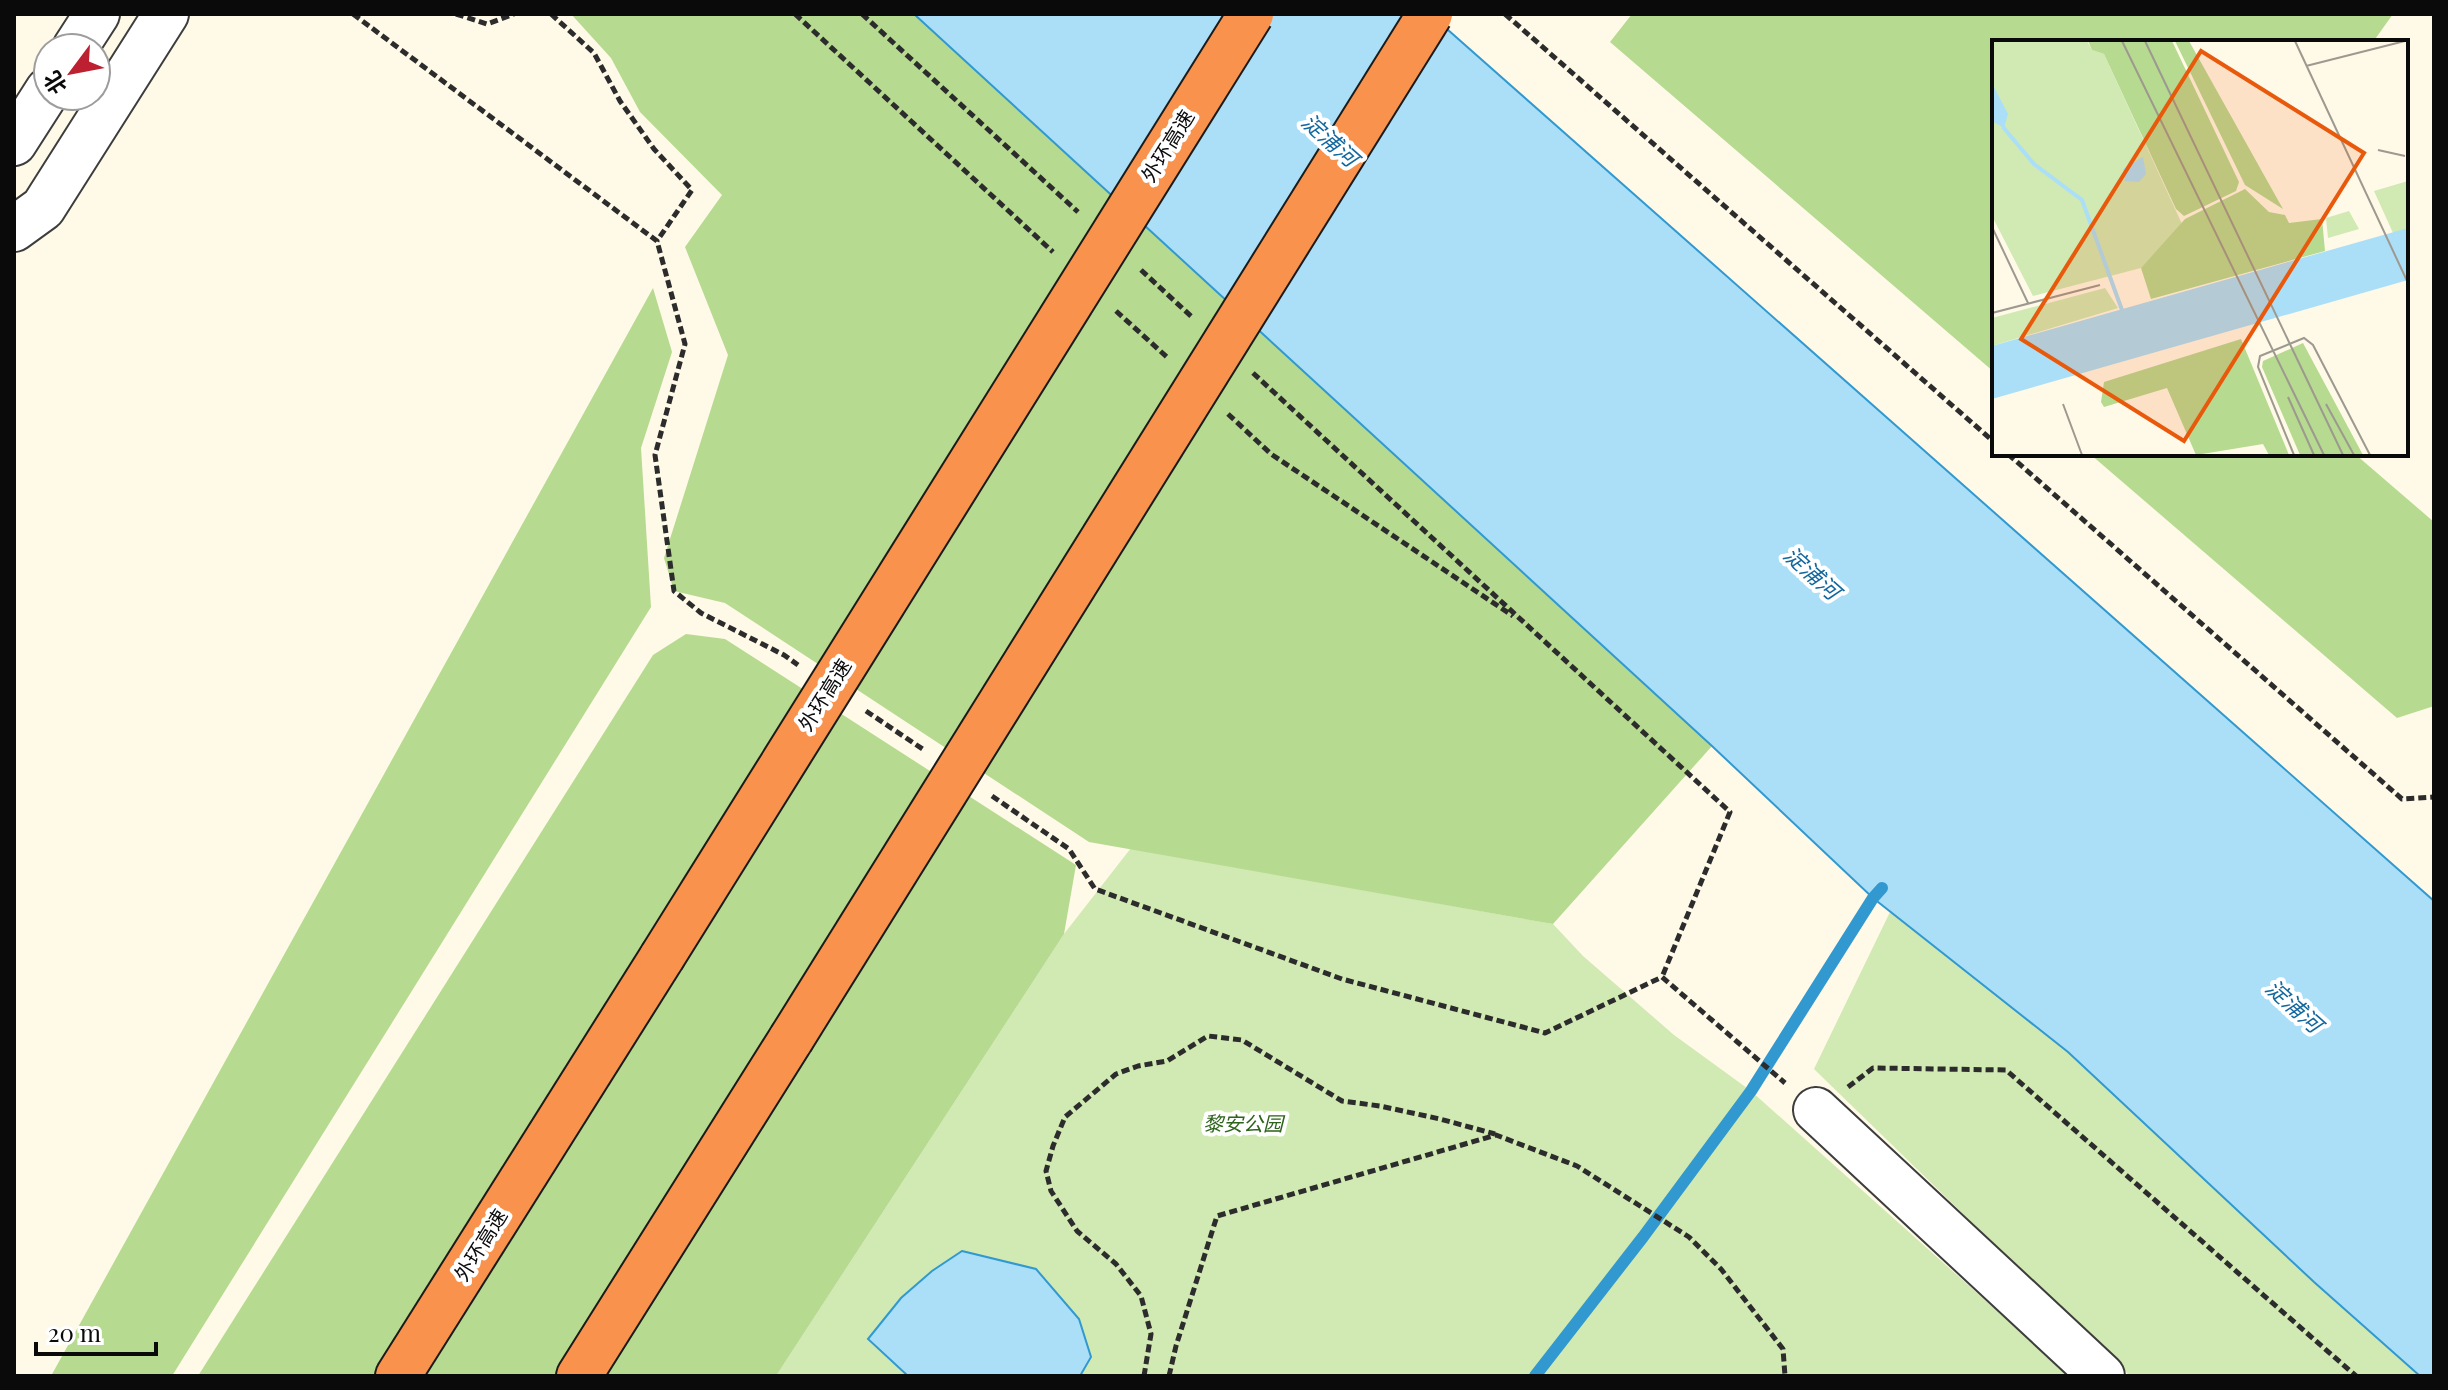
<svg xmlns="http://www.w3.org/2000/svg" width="2448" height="1390" viewBox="0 0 2448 1390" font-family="'Playfair Display','Noto Sans SC',serif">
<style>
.green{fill:#d1e9b2}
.forest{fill:#b6da90}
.water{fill:#abdff8;stroke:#3199d0;stroke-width:2}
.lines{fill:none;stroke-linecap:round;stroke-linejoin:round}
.stream{stroke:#3199d0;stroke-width:12}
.minor-casing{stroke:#3d3d3d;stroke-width:48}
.highway-casing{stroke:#1b1b1b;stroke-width:48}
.path{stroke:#2c2c2c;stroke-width:5;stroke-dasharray:8 4;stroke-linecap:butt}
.minor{stroke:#fff;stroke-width:44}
.highway{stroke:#f8924c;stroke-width:44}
.highway-bridge-casing{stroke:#1b1b1b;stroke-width:48;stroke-linecap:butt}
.highway-bridge{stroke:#f8924c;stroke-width:44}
.labels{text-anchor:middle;stroke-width:8;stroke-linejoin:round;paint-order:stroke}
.street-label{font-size:20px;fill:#0a0a0a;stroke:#fff}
.park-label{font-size:20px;font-style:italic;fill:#2d631a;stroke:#fff}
.water-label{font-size:22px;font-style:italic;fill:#12689e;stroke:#fff}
.inset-river{fill:none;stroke:#abdff8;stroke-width:4}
.inset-road{fill:none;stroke:#9d998f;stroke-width:2}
.view{fill:#e8590c;fill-opacity:0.15;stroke:#e8590c;stroke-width:4}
.inset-edge{fill:none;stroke:#0a0a0a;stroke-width:4}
</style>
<rect width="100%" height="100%" fill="#fff9e8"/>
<g class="green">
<path d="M1131,848L1553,924L1583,956L1674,1035L1751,1091L2070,1376H776L1064,934Z"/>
<path d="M1890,912L2068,1052L2314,1282L2420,1376H2130L1814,1069Z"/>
</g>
<g class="forest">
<path d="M571,14H914L1712,746L1553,924L1089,842L725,603L674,591L664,558L728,355L685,247L722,195L640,112L611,58Z"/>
<path d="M1632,14H2393L2373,42H1994V372L1610,42Z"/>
<path d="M653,288L672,352L641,448L651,607L172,1376H51Z"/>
<path d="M2090,454H2355L2434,522V706L2397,718Z"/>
<path d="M686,634L725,639L1076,865L1064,934L776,1376H198L653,655Z"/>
</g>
<g class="water">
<path d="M914,14H1430L2434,901V1376H2420L2314,1282L2068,1052L1873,898L1712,746Z"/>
<path d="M962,1251L1036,1269L1079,1319L1091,1357L1080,1376H908L868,1339L901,1298L932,1271Z"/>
</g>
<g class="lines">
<path class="stream" d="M1535,1376L1643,1237L1751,1091L1873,898L1882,888"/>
<defs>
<g id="minor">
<path d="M75,48L97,14"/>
<path d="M14,143L48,90"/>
<path d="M14,229L43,208L166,14"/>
<path d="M1816,1110L2102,1376"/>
</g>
<g id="highway">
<path d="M398,1376L662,957"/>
<path d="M579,1376L791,1039"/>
</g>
</defs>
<use href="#minor" class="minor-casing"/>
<use href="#highway" class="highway-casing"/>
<g class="path">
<path d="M353,14L657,241L685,344L655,455L674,591L701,613L784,655L798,665"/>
<path d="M456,14L487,24L514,14"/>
<path d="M551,14L594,53L620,101L654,149L692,190L657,241"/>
<path d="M795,14L1053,252"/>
<path d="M862,14L1078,212"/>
<path d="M1505,14L1994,442"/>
<path d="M1141,270L1193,318"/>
<path d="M1116,311L1168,358"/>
<path d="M1253,373L1730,812L1662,977"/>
<path d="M1228,414L1271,454L1513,616"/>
<path d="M2008,454L2402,799L2434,797"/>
<path d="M866,711L924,750"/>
<path d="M992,796L1069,849L1095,889L1342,979L1545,1033L1662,977L1785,1083"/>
<path d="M1848,1087L1873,1068L2006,1070L2356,1376"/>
<path d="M1144,1376L1151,1334L1141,1296L1116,1264L1077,1231L1051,1191L1046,1171L1053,1146L1065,1117L1116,1074L1138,1066L1167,1061L1208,1036L1242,1040L1342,1101L1380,1106L1440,1119L1495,1134"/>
<path d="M1169,1376L1176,1346L1217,1216L1496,1135L1577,1166L1689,1237L1721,1269L1783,1349L1785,1376"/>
</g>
<use href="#minor" class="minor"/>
<use href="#highway" class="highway"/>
<defs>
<g id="highway-bridge">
<path d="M662,957L1251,14"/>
<path d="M791,1039L1430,14"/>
</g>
</defs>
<use href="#highway-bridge" class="highway-bridge-casing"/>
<use href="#highway-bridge" class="highway-bridge"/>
</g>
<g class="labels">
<g class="street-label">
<text transform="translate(1168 146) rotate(-58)" y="7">外环高速</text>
<text transform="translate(825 695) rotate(-58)" y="7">外环高速</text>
<text transform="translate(481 1245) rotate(-58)" y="7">外环高速</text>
</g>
<g class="park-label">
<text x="1243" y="1131">黎安公园</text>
</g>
<g class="water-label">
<text transform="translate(1330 140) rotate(42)" y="8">淀浦河</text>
<text transform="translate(1812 573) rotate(42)" y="8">淀浦河</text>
<text transform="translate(2294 1006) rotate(42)" y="8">淀浦河</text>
</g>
</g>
<g transform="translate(1992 40)">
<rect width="416" height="416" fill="#fff9e8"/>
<path d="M0,1H95L100,10L112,14L190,184L149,228L41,256L0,176ZM416,141V226L382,151ZM357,171L367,189L336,198L334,178ZM113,248L126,268L0,306V278Z" fill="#d1e9b2"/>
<path d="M96,1H180L247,142L244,151L192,176L184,169L112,14L100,10ZM183,1H197L291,169L253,145ZM253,149L277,172L293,175L297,183L330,179L333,211L159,259L149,228L193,179ZM249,299L297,415H277L271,404L204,415L175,348L112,367L109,362L112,342ZM311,303L371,415H308L270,327L271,321Z" fill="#b6da90"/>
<path d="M0,43L16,74L12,88L0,81ZM151,117L154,134L147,142L133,141L131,129ZM416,188V240L0,359V306Z" fill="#abdff8"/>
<path class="inset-river" d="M11,87L42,124L90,160L130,270"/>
<path class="inset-road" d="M130,1L332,415M153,1L351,415M303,1L416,243M314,26L413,1M386,110L413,116M0,187L36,263M0,273L108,245M296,357L322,415M71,364L90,415M334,364L362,415M302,415L266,327L268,316L312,298L321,305L378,415"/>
<path class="view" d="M209,11L372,113L192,401L29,299Z"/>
<rect width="416" height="416" class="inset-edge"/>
</g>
<rect width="2448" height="1390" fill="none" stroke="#0a0a0a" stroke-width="32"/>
<g transform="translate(72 72) rotate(238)"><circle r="38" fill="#ffffff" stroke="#9d9d9d" stroke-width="2"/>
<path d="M0-6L14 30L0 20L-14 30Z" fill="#bd2030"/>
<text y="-12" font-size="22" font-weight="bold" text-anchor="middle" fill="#0a0a0a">北</text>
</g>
<path d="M36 1342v12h120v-12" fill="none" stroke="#0a0a0a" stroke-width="4"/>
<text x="48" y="1342" font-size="24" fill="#0a0a0a" stroke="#ffffff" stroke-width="6" paint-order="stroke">20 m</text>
</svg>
